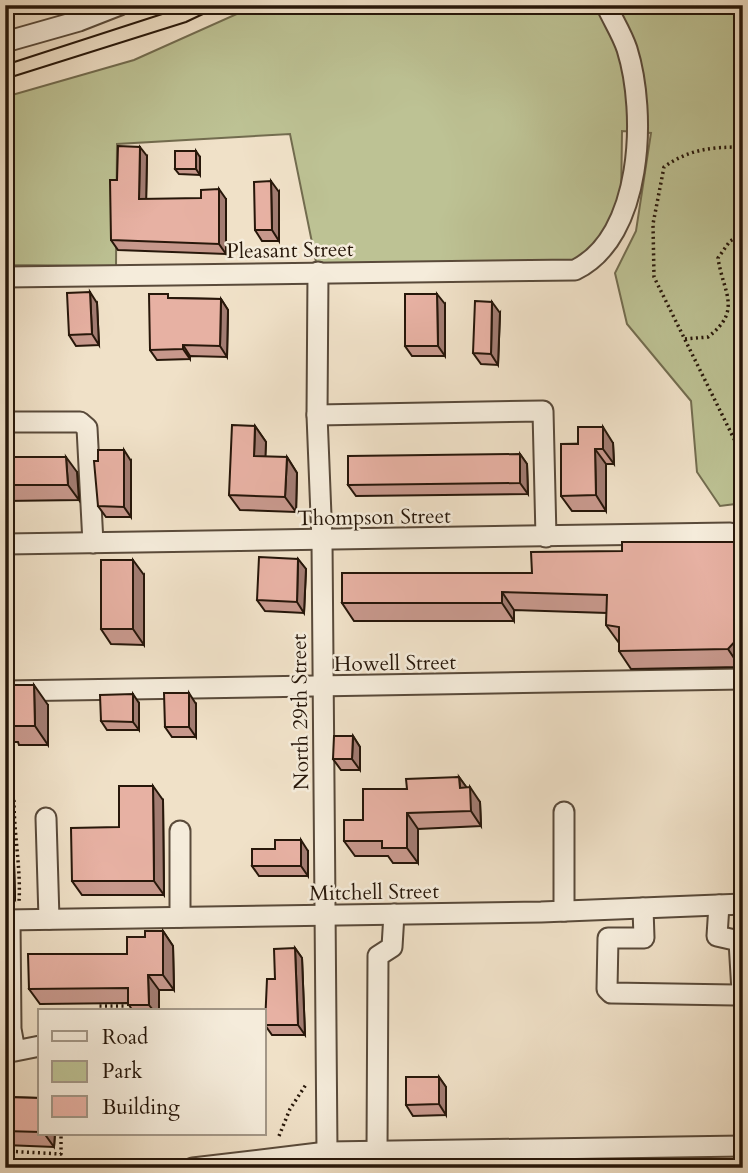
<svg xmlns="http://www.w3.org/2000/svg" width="748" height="1173" viewBox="0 0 748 1173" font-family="Cardo,serif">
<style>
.green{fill:#bdc294;stroke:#726c4f;stroke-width:2}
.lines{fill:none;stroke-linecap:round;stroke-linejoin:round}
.minor-casing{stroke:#594a3a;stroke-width:23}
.path{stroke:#27170a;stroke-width:3.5;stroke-dasharray:2 3.5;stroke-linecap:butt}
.minor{stroke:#f5ecdb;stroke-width:19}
.tram{stroke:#27170a;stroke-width:2}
.wall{fill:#c7988c;stroke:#27170a;stroke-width:2}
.shaded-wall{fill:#a27c72;stroke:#27170a;stroke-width:2}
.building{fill:#e7b1a3;stroke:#27170a;stroke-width:2}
.labels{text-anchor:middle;stroke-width:5;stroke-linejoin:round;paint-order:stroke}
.street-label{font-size:21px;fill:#27170a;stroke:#f5ecdb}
</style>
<rect width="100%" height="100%" fill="#f0e1c8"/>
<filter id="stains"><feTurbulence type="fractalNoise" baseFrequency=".00286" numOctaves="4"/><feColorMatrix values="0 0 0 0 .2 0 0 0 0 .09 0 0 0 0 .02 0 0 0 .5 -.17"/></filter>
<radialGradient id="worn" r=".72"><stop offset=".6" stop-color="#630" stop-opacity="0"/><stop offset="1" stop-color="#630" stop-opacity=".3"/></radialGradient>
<path class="green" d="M257,5H743V503L720,506L697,472L691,401L627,324L615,273L636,231L651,133L622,131L621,204L586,265L318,272L290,134L117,144L116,266L5,265V97L134,60Z"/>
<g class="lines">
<defs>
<g id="minor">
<path d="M5,42L79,21L120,5"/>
<path d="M318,272L317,415L322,541L327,1152"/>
<path d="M5,277L575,270C643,237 647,113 627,49C622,34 613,20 606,5"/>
<path d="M317,415L543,411L546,537"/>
<path d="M5,422H80L87,428L93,543"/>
<path d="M5,544L730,533L743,537"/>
<path d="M5,691L743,679"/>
<path d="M564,812V911"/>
<path d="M46,818L49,919"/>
<path d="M643,908L644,938H608L607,989L611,993L735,995L742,992L739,941L717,936L719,905"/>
<path d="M180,917V831"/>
<path d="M5,920L541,912L743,904"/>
<path d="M10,920L11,1029L15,1051L40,1046"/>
<path d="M377,1152L378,956L392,947L394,914"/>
<path d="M193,1168L327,1152L743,1146"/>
</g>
</defs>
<use href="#minor" class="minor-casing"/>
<g class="path">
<path d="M743,147C712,147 689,149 664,167L653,224L654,277L743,457"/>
<path d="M685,339L708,337C743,310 723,293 718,258L730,241L743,234"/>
<path d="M5,793L14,801C14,835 21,869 19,902"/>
<path d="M43,1010V1004"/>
<path d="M98,1010V1006H127"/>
<path d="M279,1136L290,1109L307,1083"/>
<path d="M5,1151L61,1154V1133"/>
</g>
<use href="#minor" class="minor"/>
<g class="tram">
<path d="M5,65L190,5"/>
<path d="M5,79L186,22L222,5"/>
</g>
</g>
<g class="wall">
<path d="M147,156L146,199H226V254L118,250L111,240L117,180Z"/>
<path d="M200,157V175L179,174L175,169Z"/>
<path d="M279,192V241H262L255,230Z"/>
<path d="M170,298L221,299L228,310L227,357L190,356V359L157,360L150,350Z"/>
<path d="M97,303L99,345L76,346L69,335Z"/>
<path d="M445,304V356H412L405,346Z"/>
<path d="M500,313L498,365L481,364L473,353Z"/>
<path d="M255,426L266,442L265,457H287L297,473L296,512L240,510L229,495Z"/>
<path d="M613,443L614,464H606V511H572L561,496V444Z"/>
<path d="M520,454L527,464L528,494L356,496L348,485Z"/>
<path d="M5,457L77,472L79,500L5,501Z"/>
<path d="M131,461V517H106L98,506Z"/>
<path d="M736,542L743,552V664L740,667L631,669L619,651V643L606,625L607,613L514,610V621H354L342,603Z"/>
<path d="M298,559L306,569L304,613L265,611L257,600Z"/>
<path d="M144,575V645L111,644L101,629Z"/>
<path d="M6,685L48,705V745H19L18,742H5Z"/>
<path d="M139,703V730H107L101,721Z"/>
<path d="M196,704V737H172L165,727Z"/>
<path d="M353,736L360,747V770H341L333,759Z"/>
<path d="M459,777L466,787L480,802L481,826L418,829V863H393L388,856H355L344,841L407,789Z"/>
<path d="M5,799L7,801V854L14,863L15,899H5Z"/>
<path d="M163,800L164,895H82L72,881L119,827Z"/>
<path d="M308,851V876H259L252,866Z"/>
<path d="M163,931L173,946L174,990H159V1010H132L128,1003L40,1004L29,989L127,954L145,937Z"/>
<path d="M295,948L302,958L305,1035H272L265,1025L275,979Z"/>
<path d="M439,1077L446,1087V1115L413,1116L406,1105Z"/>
<path d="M5,1097L40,1098V1133H55L54,1147L5,1145Z"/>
<path d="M230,1133H255V1134H231Z"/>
</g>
<g class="shaded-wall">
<path d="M140,147L147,156L146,209L139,199Z"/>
<path d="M196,151L200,157V175L196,169Z"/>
<path d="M271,181L279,192V241L272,230Z"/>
<path d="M219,189L226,199V254L219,244Z"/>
<path d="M90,292L97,303L99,345L92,334Z"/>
<path d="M437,294L445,304V356L438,346Z"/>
<path d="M221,299L228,310L227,357L220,346Z"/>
<path d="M492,302L500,313L498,365L491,354Z"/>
<path d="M183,345L190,356V359L183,349Z"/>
<path d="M255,426L266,442L265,471L254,456Z"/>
<path d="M603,427L613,443L614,464L603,449Z"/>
<path d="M595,449L606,464V511L596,495Z"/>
<path d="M124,450L131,461V517L124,507Z"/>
<path d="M520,454L527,464L528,494L520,483Z"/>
<path d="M66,457L77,472L79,500L68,485Z"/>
<path d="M287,457L297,473L296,512L285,497Z"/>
<path d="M736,542L743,552V664L740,667L728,649Z"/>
<path d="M298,559L306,569L304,613L297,602Z"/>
<path d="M133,560L144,575V645L133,629Z"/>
<path d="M502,592L514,610V621L502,603Z"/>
<path d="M34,685L48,705V745L35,726Z"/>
<path d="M189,693L196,704V737L189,727Z"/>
<path d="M133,694L139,703V730L133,722Z"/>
<path d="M353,736L360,747V770L352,759Z"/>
<path d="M459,777L470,792V787L480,802L481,826L471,811L460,788Z"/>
<path d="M153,786L163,800L164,895L154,881Z"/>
<path d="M5,799L7,801V854L14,863L15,899L6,885Z"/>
<path d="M407,813L418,829V863L407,848Z"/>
<path d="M301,840L308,851V876L301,866Z"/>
<path d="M163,931L173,946L174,990L163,975Z"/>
<path d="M295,948L302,958L305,1035L298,1025Z"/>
<path d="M148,975L159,990V1010H153L149,1005Z"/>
<path d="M439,1077L446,1087V1115L439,1104Z"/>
<path d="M44,1133H55L54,1147Z"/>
</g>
<g class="building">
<path d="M118,146L140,147L139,199L201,198V190L219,189V244L111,240L110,180H117Z"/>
<rect x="175" y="151" width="21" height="18"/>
<path d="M271,181L272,230H255L254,182Z"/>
<path d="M90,292L92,334L69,335L67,293Z"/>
<path d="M149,294H168V298L221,299L220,346L183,345V349L150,350Z"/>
<path d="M405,294H437L438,346H405Z"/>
<path d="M475,301L492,302L491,354L473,353Z"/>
<path d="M232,425L255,426L254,456L287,457L285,497L229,495Z"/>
<path d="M578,427H603V449H595L596,495L561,496V444H578Z"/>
<path d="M98,450H124V507L98,506L94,461H98Z"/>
<path d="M520,454V483L348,485V456Z"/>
<path d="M5,457H66L68,485H5Z"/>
<path d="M622,542H736L740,636L728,649L619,651V627L606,625L607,595L502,592V603H342V573H532L531,552L622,551Z"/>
<path d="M259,557L298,559L297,602L257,600Z"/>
<rect x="101" y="560" width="32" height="69"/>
<path d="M6,685H34L35,726H6Z"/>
<path d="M164,693H189V727H165Z"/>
<path d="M133,694V722L101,721L100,695Z"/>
<path d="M334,736H353L352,759H333Z"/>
<path d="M459,777L460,788L470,787L471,811L407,813V848H382V841H344V820H363V789H407L406,779Z"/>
<path d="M119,786H153L154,881H72L71,828L119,827Z"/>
<path d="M275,840H301V866H252V849H275Z"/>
<path d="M145,931H163V975H148L149,1005H128V988L29,989L28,954H127V937H145Z"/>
<path d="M295,948L298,1025H265L267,979H275L274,949Z"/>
<path d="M406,1077H439V1104L406,1105Z"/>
<path d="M5,1097L40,1098V1132L5,1131Z"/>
</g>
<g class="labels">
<g class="street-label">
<text transform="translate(290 250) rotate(-1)" y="7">Pleasant Street</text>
<text transform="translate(374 517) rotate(-1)" y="7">Thompson Street</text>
<text transform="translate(395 663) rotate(-1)" y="7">Howell Street</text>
<text transform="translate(300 712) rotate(-91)" y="7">North 29th Street</text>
<text transform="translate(374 892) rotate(-1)" y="7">Mitchell Street</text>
</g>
</g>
<rect width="748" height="1173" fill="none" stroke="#f0e1c8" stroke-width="28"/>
<rect x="7" y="7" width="734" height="1159" fill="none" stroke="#27170a" stroke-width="3.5"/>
<rect x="14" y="14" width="720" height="1145" fill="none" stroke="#27170a" stroke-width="2"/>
<rect x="38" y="1009" width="228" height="126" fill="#f5ecdb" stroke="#a39787" stroke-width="2"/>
<rect x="52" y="1031" width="35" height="10" fill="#f5ecdb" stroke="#a39787" stroke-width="2"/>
<text x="102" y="1044" font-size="21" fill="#27170a">Road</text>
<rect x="52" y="1061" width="35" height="21" fill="#bdc294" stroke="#a39787" stroke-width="2"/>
<text x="102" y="1078" font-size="21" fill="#27170a">Park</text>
<rect x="52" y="1096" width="35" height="21" fill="#e7b1a3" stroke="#a39787" stroke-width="2"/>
<text x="102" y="1114" font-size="21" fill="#27170a">Building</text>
<rect width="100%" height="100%" filter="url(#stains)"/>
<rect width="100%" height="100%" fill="url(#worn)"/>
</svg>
